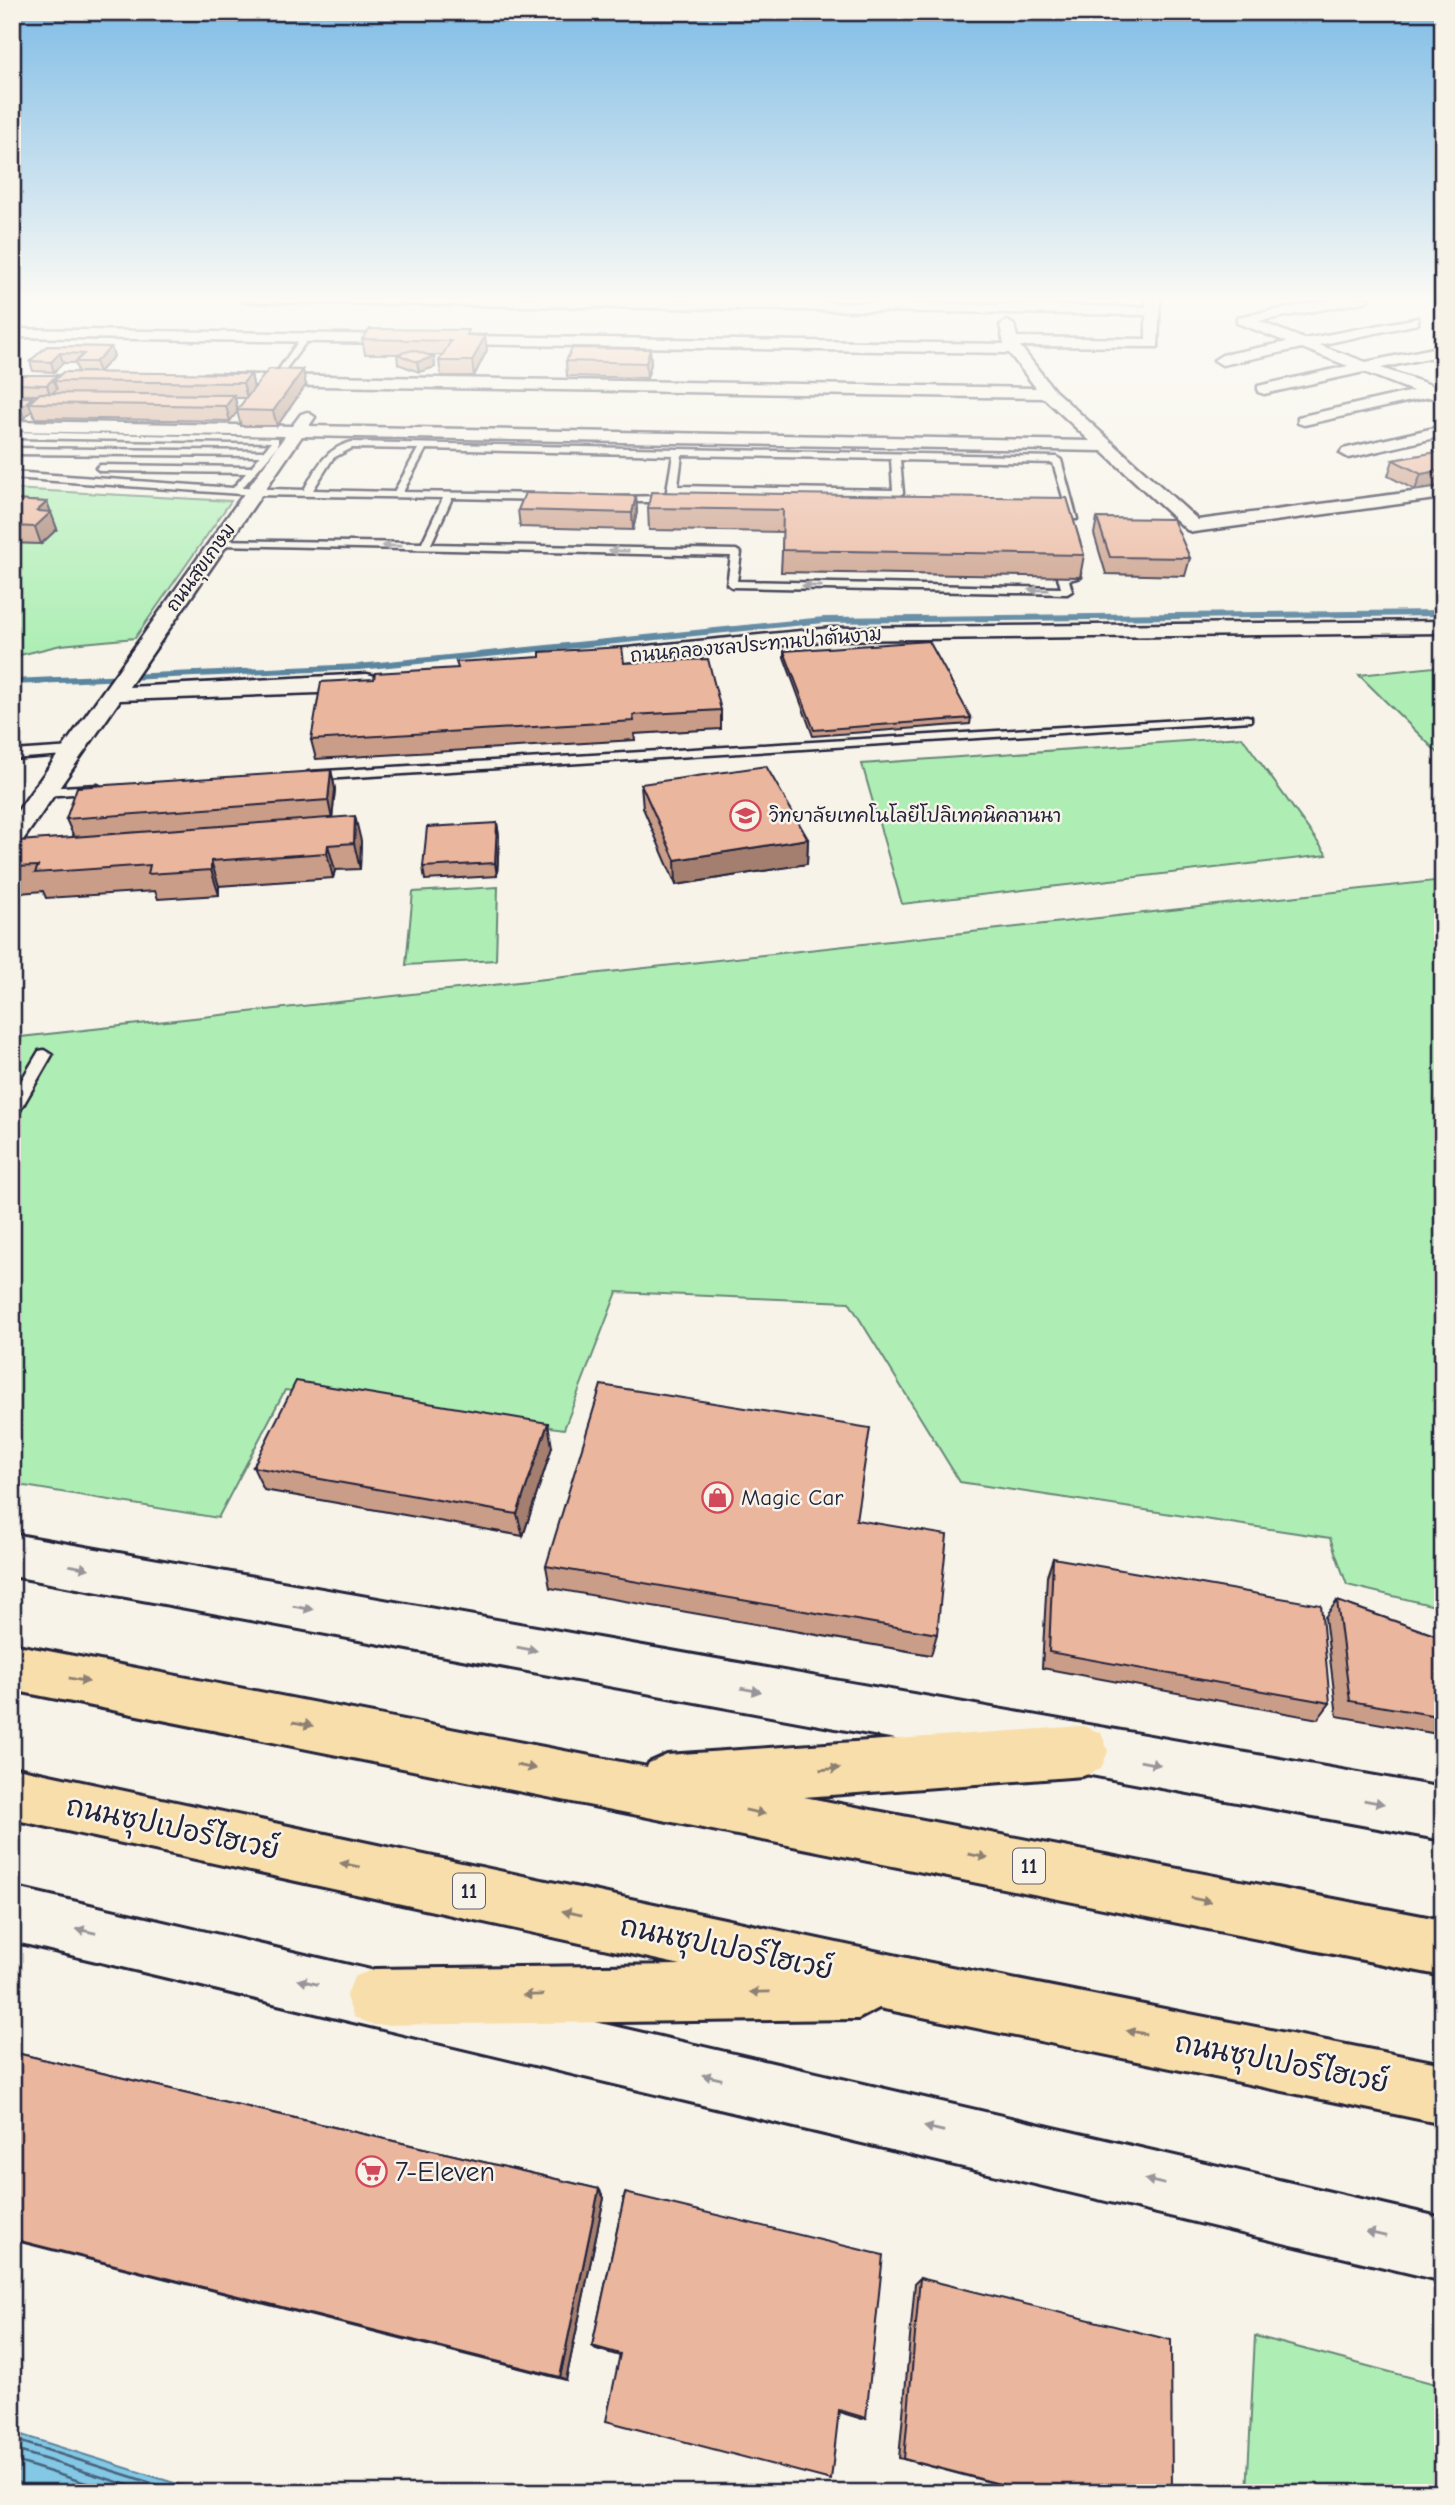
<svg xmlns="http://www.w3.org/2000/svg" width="1455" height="2505" viewBox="0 0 1455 2505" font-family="'Comic Neue','Playpen Sans Thai',sans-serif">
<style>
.green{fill:#aeeeb5;stroke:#688878;stroke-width:2}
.water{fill:#83c8e4;stroke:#5c86a0;stroke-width:2}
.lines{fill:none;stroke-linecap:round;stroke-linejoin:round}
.shore{stroke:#49647f;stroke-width:2.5}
.stream{stroke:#5c86a0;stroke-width:6}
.lane-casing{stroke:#22223b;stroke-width:5}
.street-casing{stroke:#22223b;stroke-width:5}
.secondary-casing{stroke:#22223b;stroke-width:6}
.highway-casing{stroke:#22223b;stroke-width:6}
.lane{fill:#f7f3e8;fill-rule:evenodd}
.street{fill:#f7f3e8;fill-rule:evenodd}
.secondary{fill:#f7f3e8;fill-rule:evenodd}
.highway{fill:#f8deab;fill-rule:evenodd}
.wall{fill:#ca9d88;stroke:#22223b;stroke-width:2;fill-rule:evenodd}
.shaded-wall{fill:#a47f6f;stroke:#22223b;stroke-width:2}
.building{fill:#ebb69e;stroke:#22223b;stroke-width:2}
.oneway{fill:#97959a}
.oneway2{fill:#8d8073}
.labels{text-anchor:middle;stroke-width:5;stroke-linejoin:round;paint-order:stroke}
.far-street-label{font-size:19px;fill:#22223b;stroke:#f7f3e8}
.far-poi-label{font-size:19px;fill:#22223b;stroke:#f7f3e8;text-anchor:start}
.shield{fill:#f7f3e8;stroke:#62616f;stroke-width:2}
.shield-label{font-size:21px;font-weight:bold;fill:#22223b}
.poi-label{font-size:23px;fill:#22223b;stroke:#f7f3e8;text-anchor:start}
.near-street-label{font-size:28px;fill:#22223b;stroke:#f7f3e8}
.near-poi-label{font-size:28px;fill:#22223b;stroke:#f7f3e8;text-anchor:start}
</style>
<rect width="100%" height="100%" fill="#f7f3e8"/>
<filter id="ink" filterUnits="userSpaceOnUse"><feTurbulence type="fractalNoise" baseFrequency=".0143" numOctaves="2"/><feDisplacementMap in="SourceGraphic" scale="14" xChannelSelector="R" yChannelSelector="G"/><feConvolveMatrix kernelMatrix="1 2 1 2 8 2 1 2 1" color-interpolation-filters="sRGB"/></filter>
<g filter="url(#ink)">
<g class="green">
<path d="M12,489L231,501L135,638L61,645L12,657V543L41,544L12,517Z"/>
<path d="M1443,666V758L1359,675Z"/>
<path d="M1242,737L1327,855L902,904L862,764Z"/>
<path d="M1443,880V1608L1347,1585L1330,1538L960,1482L849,1302L617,1292L564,1429L285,1390L218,1518L12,1484V1038Z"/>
<path d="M498,887L496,960L406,965L413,892Z"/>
<path d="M1255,2336L1443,2386V2493H1247Z"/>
</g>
<path class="water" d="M12,2432L206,2493H12Z"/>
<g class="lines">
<g class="shore">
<path d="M12,2439L183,2493"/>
<path d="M12,2449L153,2493"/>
<path d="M12,2460L118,2493"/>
</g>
<path class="stream" d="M12,682L359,667L824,620L1443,613"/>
<defs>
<g id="lane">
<path d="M302,336L309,338L276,382H270Z"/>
<path d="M12,432L278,438V446L242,488L304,490C316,468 326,448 352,442L1057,457L1061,460L1077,519H1049L1044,516L1049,513L1068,514L1053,463L900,460L903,493L898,496L676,492L669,502H614L609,499L611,497L666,496L673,455L426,449L403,492L547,494L552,497L547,500L452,498L431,544L736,550L741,553L737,581L1061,588L1058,577L1070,574L1065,557L1070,554L1075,557L1081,577L1069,580L1072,591L1067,594L732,587L727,584L731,556L218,545L215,544V540L422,543L443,498L255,495L12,478V472L233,488L246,473L100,471L96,468L100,465L251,467L260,456L12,454V448L264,451L271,442L12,438ZM352,448L418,449L394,492L313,490L333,458ZM682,455L891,459L893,490L678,486Z"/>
<path d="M1247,716L1251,717V721L308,780L302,776L308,772Z"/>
<path d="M73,747L77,748V754L12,759V751Z"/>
<path d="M98,785L104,789L102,792L44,796L38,792L44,788Z"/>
<path d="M44,1050L52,1055L18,1114L12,1115V1096L39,1051Z"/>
</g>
<g id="street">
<path d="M237,298H541L1146,307V298H1160L1158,347L1020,346L1054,390L1198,520L1443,488V498L1194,532L1187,530L1102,451L302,436L129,687L367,674L375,676L378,681L375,686L318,693L120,700L21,843L12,846V819L285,436L12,431V421L292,426L301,414L307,412L315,417L309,426L1090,441L1044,398L205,384L197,379L205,374L1036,388L1009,353L12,337V329L1004,344L1000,325L1007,321L1014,325L1017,337L1146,339V315L244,302Z"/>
<path d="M1341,298H1371L1364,302L1259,321L1304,339L1418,318V324L1319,345L1366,362L1443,346V355L1381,368L1440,388L1443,402L1429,397L1304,425L1298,423V417L1413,391L1364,372L1264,394L1258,392V386L1348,366L1302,348L1222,365L1214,360L1222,355L1287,342L1237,323V317Z"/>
<path d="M1443,426V436L1349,458L1340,453L1343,449Z"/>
<path d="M1443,621V633L832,640L576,667L565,660L576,653L832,628Z"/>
</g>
<g id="secondary">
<path d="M12,1534L1443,1788V1840L12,1576Z"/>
<path d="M12,1887L1443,2218V2281L12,1941Z"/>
</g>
<g id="highway">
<path d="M12,1644L647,1767L649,1763L667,1755L1083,1726L1101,1733L1108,1751L1101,1769L1083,1776L804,1797L1443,1920V1976L12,1690Z"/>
<path d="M12,1767L926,1962L1443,2064V2124L879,2008L858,2019L374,2025L354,2017L346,1997L354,1977L374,1969L681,1965L12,1819Z"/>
</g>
</defs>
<use href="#lane" class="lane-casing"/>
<use href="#street" class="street-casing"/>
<use href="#secondary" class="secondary-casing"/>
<use href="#highway" class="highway-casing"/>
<use href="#lane" class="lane"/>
<use href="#street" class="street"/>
<use href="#secondary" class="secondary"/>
<use href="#highway" class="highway"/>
</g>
<g class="wall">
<path d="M470,335L487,350L474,376H441L439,361L443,355H427L434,357L435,367L419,372L398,364L397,354H365L362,339Z"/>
<path d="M47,346L111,347L114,356L99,372H78L75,363H63L54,372L33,371L30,361Z"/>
<path d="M650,349L651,364L647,378L567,376L566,361Z"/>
<path d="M251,374L254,389L306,385L277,426H241L237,411L230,421L35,418L32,411L24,418H12V397H32L33,399L38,395H12V375L58,378ZM235,398H246L238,410Z"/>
<path d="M1443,451L1415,490L1388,476L1393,460Z"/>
<path d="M636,496L637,512L633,530L520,527L518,510Z"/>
<path d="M1067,498L1084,555L1080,577L781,572L783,532L649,530L648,508Z"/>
<path d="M12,500L47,502L57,529L41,544L12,543Z"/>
<path d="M1097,518L1190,558L1185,576L1106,574L1094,534Z"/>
<path d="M784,651L971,718L970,724L813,736L784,657Z"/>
<path d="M624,663L721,710V729L634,734L635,740L316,759L311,740Z"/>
<path d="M331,770L335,789L332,818L361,841L360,869L335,870L333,878L219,886V895L158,899L155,891L46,898L43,891L20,893L12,877V858L74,837L66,819Z"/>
<path d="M641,784L808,839L807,864L676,885L643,808Z"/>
<path d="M497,823L499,836L497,876L425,880L423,867Z"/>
<path d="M552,1447L523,1536L264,1490L253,1467Z"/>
<path d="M856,1520L937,1634L931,1655L550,1588L546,1566Z"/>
<path d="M1053,1558L1330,1703L1318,1719L1042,1668L1047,1576Z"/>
<path d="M1337,1601L1443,1638V1735L1337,1716L1325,1617Z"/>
<path d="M12,2052L599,2189L604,2198L566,2380L12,2240Z"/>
<path d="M625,2193L866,2418L862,2419L839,2412L620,2356L596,2349L592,2346Z"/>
<path d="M920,2278L1172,2493H1031L899,2458L915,2283Z"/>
</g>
<g class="shaded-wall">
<path d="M485,336L487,350L474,376L472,361Z"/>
<path d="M111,347L114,356L99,372L95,362Z"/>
<path d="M650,349L651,364L647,378L646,363Z"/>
<path d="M60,353L63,363L54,372L51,362Z"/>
<path d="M434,357L435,367L419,372L417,362Z"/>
<path d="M303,370L306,385L277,426L273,411Z"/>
<path d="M251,374L254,389L247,398L243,383Z"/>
<path d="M57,375L59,381H54L57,389L50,395L47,385Z"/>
<path d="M234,395L238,411L230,421L226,406Z"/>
<path d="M32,397L34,403H29L32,411L24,418L21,408Z"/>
<path d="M1443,470V485L1415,490L1421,474Z"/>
<path d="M636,496L637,512L633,530L632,513Z"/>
<path d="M47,502L57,529L41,544L35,527L37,511Z"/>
<path d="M331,770L335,789L332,819L328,800Z"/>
<path d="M355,816L361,841L360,869L354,843Z"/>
<path d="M497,823L499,836L497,876L495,863Z"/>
<path d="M808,839L807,864L676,885L675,860Z"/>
<path d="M328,845L335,870L333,878L327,853Z"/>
<path d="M211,861L219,886V895L211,870Z"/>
<path d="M548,1423L552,1447L523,1536L517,1514Z"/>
<path d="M599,2189L604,2198L566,2380L560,2377Z"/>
</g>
<g class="building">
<path d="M370,329L469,330L467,335L485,336L472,361H439L451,341L362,339Z"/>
<path d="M47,346L111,347L95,362H75L84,354L60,353L51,362L30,361Z"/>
<path d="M572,348L650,349L646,363L566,361Z"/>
<path d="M413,350L434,357L417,362L397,354Z"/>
<path d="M269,369L303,370L273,411L237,410Z"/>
<path d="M63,372L251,374L243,383L54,381Z"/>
<path d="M12,375H57L47,385L12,384Z"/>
<path d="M40,393L234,395L226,406L29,403Z"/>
<path d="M12,397H32L21,408L12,407Z"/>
<path d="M1443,451V470L1421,474L1393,460Z"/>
<path d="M651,492L1067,498L1084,555L782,550L783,510L648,508Z"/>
<path d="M525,493L636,496L632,513L518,510Z"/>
<path d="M12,500L47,502L37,511L51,512L35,527L12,526Z"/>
<path d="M1097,518L1173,519L1190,558L1110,557Z"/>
<path d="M929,641L971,718L814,730L784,651Z"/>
<path d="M622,647L624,663L708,659L721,710L633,715L634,721L311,740L321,682L374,679L375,673L458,668L456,662L540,657V652Z"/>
<path d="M766,766L808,839L675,860L641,784Z"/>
<path d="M331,770L328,800L66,819L77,787Z"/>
<path d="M355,816L354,843L328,845L327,853L211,861V870L148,874L150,865L35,873L38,866L12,867V858L19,841Z"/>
<path d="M497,823L495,863L423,867L427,827Z"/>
<path d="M296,1381L548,1423L517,1514L253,1467Z"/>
<path d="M601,1385L870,1428L856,1520L947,1535L937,1634L546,1566Z"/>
<path d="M1053,1558L1321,1605L1330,1703L1049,1652Z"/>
<path d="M1337,1601L1443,1638V1717L1350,1701Z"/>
<path d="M12,2052L599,2189L560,2377L12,2239Z"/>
<path d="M625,2193L883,2255L866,2418L839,2410L831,2480L606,2421L620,2354L592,2346Z"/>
<path d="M920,2278L1171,2340L1172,2493H1034L904,2459Z"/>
</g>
<defs><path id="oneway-solid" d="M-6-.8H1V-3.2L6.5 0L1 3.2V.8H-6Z" transform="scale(1.75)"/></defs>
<g class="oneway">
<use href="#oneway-solid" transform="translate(392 546) rotate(-179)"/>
<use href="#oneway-solid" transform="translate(619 551) rotate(-179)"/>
<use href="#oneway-solid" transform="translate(812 586) rotate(-179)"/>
<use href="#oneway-solid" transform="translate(1039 590) rotate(-179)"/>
<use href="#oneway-solid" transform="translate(79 1567) rotate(10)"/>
<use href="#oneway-solid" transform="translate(303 1608) rotate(10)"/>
<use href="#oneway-solid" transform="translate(527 1649) rotate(10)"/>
<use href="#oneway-solid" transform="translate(751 1690) rotate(10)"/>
<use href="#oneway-solid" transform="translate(1150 1763) rotate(10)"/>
<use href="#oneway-solid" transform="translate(1374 1802) rotate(10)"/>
<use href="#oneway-solid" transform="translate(86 1931) rotate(-167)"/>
<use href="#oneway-solid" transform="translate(308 1982) rotate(-167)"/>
<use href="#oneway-solid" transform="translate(712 2077) rotate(-167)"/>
<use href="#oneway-solid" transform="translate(934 2129) rotate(-167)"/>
<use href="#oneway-solid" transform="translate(1155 2182) rotate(-167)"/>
<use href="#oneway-solid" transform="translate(1376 2234) rotate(-167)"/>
</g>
<g class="oneway2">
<use href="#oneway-solid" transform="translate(79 1680) rotate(11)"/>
<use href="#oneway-solid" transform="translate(303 1724) rotate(11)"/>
<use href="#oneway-solid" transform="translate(526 1767) rotate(11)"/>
<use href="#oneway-solid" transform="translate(830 1769) rotate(-4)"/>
<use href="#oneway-solid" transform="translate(755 1812) rotate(11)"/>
<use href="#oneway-solid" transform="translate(978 1856) rotate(11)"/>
<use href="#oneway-solid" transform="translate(350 1865) rotate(-168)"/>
<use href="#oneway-solid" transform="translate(1201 1900) rotate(11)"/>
<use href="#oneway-solid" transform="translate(572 1913) rotate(-168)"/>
<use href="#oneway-solid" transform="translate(760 1992) rotate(179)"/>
<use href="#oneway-solid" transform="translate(533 1995) rotate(179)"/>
<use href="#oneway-solid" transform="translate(1136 2032) rotate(-169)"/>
</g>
</g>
<linearGradient id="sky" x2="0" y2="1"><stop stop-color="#7fbce6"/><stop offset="0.46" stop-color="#fbfaf5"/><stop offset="1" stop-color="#fbfaf5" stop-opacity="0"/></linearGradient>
<rect width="1455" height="649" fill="url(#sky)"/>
<defs>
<symbol id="university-ring" viewBox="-11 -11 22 22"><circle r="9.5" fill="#f7f3e8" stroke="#d1495b" stroke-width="1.5"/><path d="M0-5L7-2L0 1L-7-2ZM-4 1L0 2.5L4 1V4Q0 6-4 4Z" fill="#d1495b"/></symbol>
<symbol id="shop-ring" viewBox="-11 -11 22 22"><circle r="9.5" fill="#f7f3e8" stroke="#d1495b" stroke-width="1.5"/><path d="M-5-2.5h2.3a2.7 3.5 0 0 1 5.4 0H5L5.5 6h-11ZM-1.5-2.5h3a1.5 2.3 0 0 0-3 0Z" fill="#d1495b"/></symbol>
<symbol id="supermarket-ring" viewBox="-11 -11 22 22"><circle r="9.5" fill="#f7f3e8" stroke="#d1495b" stroke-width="1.5"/><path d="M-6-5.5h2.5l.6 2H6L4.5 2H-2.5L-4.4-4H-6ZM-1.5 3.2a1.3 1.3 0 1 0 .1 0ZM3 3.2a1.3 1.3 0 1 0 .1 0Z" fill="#d1495b"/></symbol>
</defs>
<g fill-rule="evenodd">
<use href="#university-ring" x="728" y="798" width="35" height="35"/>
<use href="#shop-ring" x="700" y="1480" width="35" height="35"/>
<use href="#supermarket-ring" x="354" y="2154" width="35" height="35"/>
</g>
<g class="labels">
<g class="far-street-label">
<text transform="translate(200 567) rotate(-54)" y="7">ถนนสุขเกษม</text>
<text transform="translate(756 644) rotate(-5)" y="7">ถนนคลองชลประทานป่าตันงาม</text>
</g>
<g class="far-poi-label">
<text x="769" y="822">วิทยาลัยเทคโนโลยีโปลิเทคนิคลานนา</text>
</g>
<g class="shield">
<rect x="1013" y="1848.5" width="32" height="35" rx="5"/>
<rect x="453" y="1873.5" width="32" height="35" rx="5"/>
</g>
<g class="shield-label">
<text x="1029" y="1873">11</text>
<text x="469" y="1898">11</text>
</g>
<g class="poi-label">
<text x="741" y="1505">Magic Car</text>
</g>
<g class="near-street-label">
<text transform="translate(173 1827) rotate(12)" y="10">ถนนซุปเปอร์ไฮเวย์</text>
<text transform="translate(727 1947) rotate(12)" y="10">ถนนซุปเปอร์ไฮเวย์</text>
<text transform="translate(1282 2062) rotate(11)" y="10">ถนนซุปเปอร์ไฮเวย์</text>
</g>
<g class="near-poi-label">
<text x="395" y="2181">7-Eleven</text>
</g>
</g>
<rect width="1455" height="2505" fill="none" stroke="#f7f3e8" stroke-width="42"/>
<rect x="21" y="21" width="1413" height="2463" fill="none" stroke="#22223b" stroke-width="2.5" filter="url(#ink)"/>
</svg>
